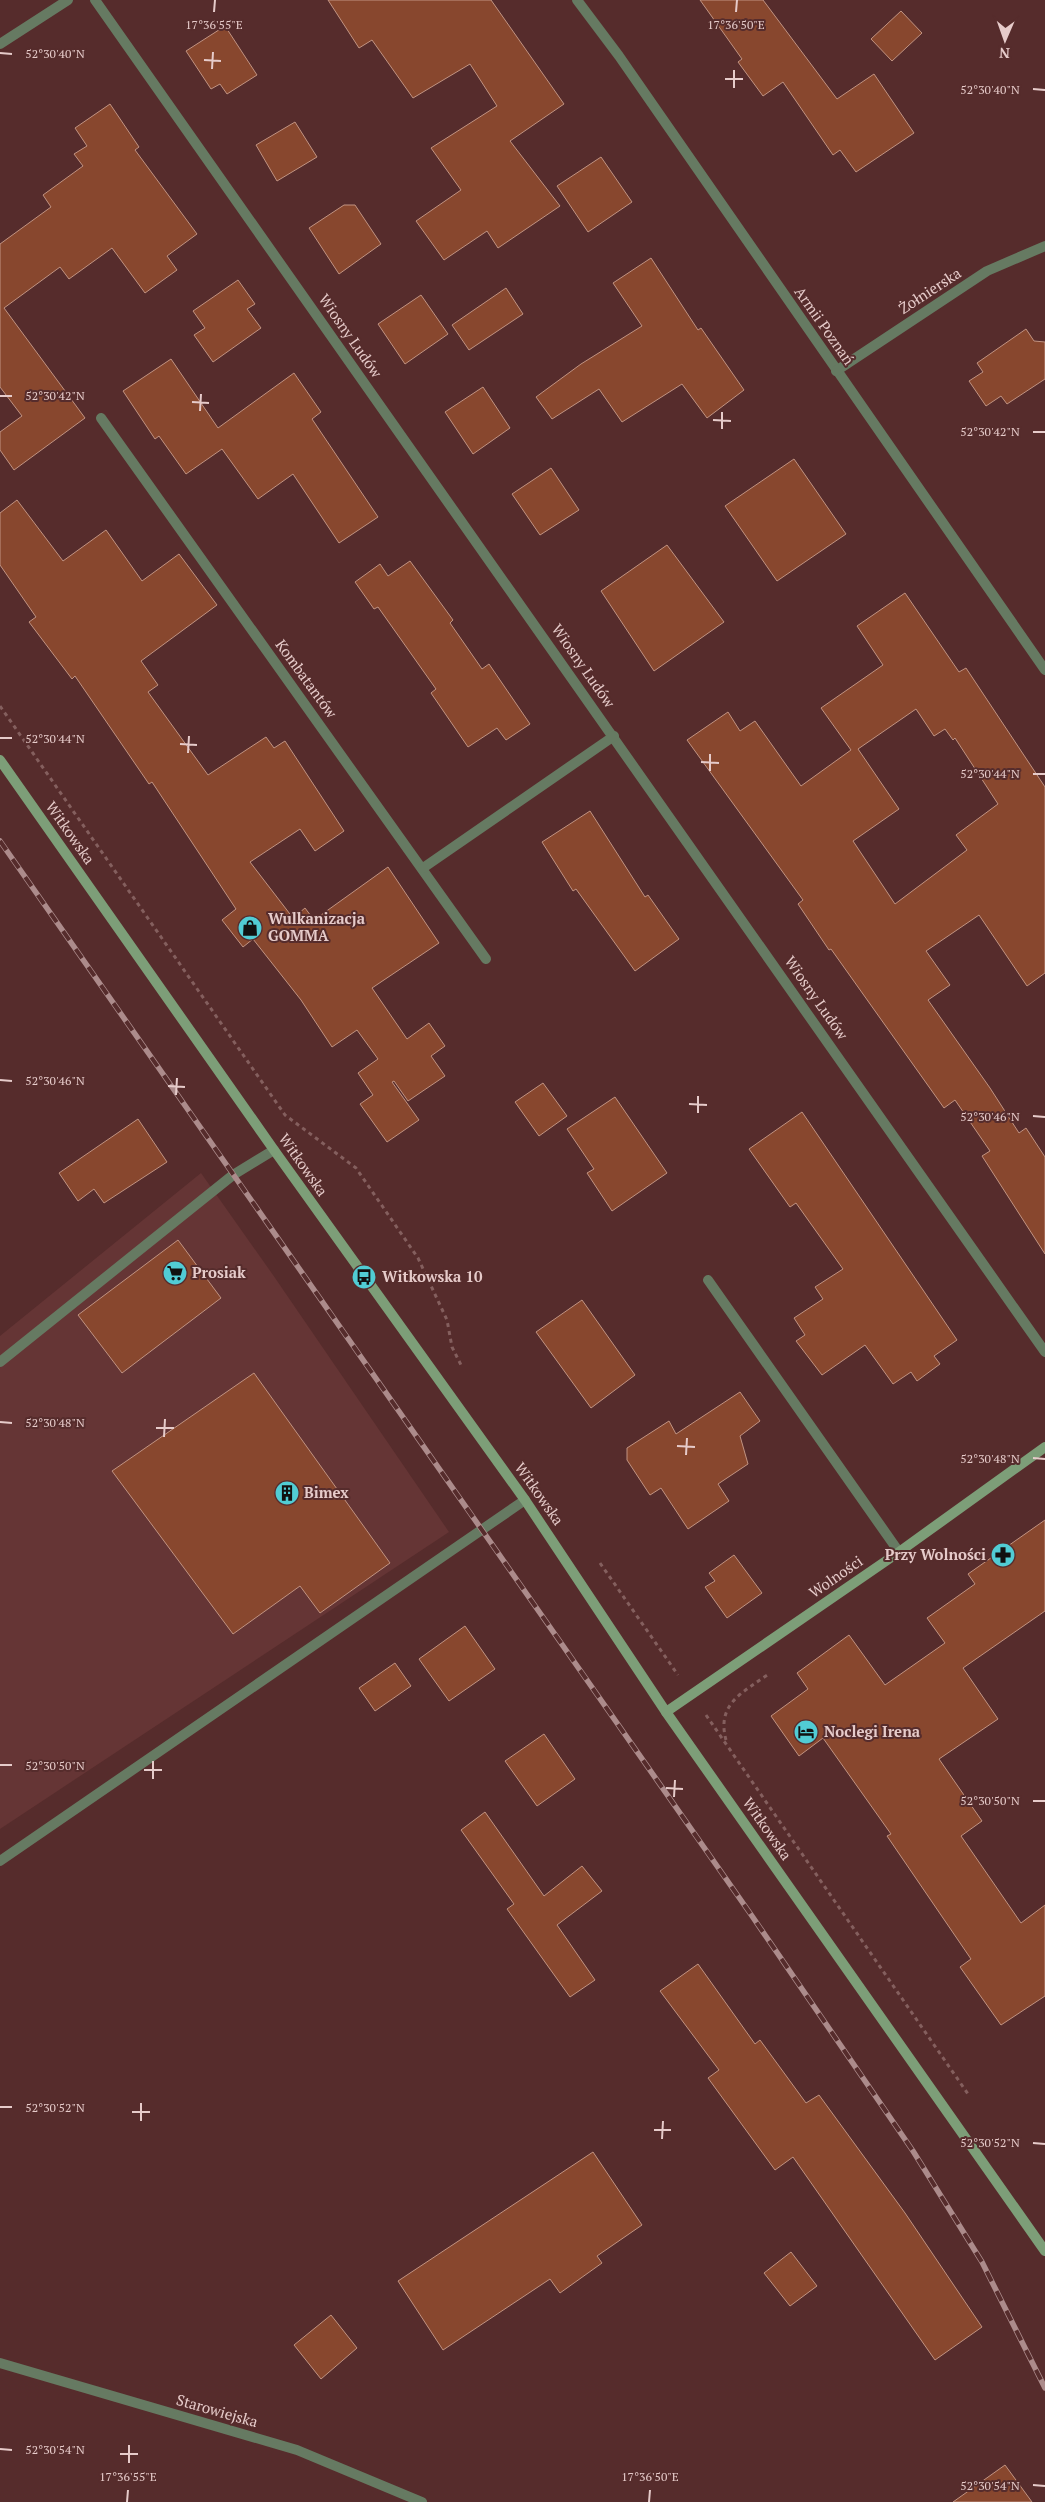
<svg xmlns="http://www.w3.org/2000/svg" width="1045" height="2502" viewBox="0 0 1045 2502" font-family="'PT Serif',serif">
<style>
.built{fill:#653535}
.building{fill:#88472e;stroke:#c19382;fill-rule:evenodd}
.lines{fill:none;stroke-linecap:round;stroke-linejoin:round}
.path{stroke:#845f5e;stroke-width:3;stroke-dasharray:4 4;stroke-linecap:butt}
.lane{stroke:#667a62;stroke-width:10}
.street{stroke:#667a62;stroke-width:10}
.secondary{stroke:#7d9e78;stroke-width:10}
.rail-casing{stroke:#ac8b8b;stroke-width:5.5}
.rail{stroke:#562c2c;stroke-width:4;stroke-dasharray:11;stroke-linecap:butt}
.ticks{fill:none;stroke:#e6cbca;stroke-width:2}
.labels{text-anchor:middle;stroke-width:4;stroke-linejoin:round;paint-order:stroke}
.street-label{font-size:15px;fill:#e6cbca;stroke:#562c2c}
.poi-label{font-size:15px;font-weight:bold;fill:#e6cbca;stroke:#562c2c;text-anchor:start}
.ticks-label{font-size:12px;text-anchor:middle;fill:#e6cbca;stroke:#562c2c;stroke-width:4;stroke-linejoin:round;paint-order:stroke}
</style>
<rect width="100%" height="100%" fill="#562c2c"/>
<path class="built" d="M201,1173L273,1275L449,1532L0,1829V1336Z"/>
<g class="building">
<path d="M328,0H491L564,104L510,141L560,206L498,248L487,231L444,260L416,221L461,190L431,148L497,106L470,64L413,98L372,40L359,48Z"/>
<path d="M700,0H763L837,99L874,74L914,133L856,172L840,150L833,155L783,82L763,96L738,62L742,59Z"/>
<path d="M901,11L922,33L892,61L871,39Z"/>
<path d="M225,26L257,75L227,94L220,84L211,89L186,51Z"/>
<path d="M110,104L139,147L135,150L197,234L167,256L177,270L145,293L112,248L69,279L60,267L4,308L85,418L14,470L0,450V432L22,416L0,387V244L51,207L43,195L83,166L74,154L87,146L75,128Z"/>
<path d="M295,122L317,157L277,181L256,145Z"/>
<path d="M601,157L632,202L588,232L557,186Z"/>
<path d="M344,205H355L381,244L339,274L309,228Z"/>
<path d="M651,258L698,330L701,328L744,390L707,418L682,384L622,422L599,389L552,419L536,397L581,364L642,326L613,283Z"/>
<path d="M238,280L255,304L247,309L261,328L213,362L194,335L205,328L193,311Z"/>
<path d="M506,288L523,314L469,350L452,325Z"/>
<path d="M421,295L448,334L405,364L378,324Z"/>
<path d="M1026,329L1034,341L1045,342V379L1007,404L1001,396L986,406L969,381L983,372L977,363Z"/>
<path d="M171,359L218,428L294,373L321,412L312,419L378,517L339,543L293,474L258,499L222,449L186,474L159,436L155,439L123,391Z"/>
<path d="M483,387L510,428L473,454L445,412Z"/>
<path d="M794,459L846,534L777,581L725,506Z"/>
<path d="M551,468L579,510L540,535L512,494Z"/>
<path d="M17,500L63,561L106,530L142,581L179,554L217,605L141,661L158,685L148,692L208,775L266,737L274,748L285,741L344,831L315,851L300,829L250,862L293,918L305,908L314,920L388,867L439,943L372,988L407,1039L429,1023L445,1046L431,1056L445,1076L408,1101L394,1081L392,1082L419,1120L387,1142L360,1104L373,1095L358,1073L378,1059L357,1030L332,1047L301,1000L253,939L243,947L222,920L236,909L152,782L149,784L75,676L72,679L29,622L36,617L0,565V513Z"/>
<path d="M667,545L724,622L654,671L601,591Z"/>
<path d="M410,561L453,620L450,623L482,669L489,664L530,724L506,740L497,728L468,747L431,693L436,689L378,607L374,609L355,582L380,564L388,576Z"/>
<path d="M905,593L959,672L966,668L1045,787V973L1027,986L979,915L926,951L950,985L928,1000L990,1088L1019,1133L1026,1128L1045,1157V1254L982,1156L990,1151L955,1100L944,1108L831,949L829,950L798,904L803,900L687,740L728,712L740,731L755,721L801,786L851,750L821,708L883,665L857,626ZM916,709L934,736L945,729L953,740L955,738L998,804L956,835L967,850L895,904L853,841L899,809L858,749Z"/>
<path d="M590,811L645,897L648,895L679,939L635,971L576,889L573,891L542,842Z"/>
<path d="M543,1083L567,1116L539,1136L515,1102Z"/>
<path d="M615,1097L667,1173L612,1211L587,1173L594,1169L567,1129Z"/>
<path d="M802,1112L957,1340L934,1356L940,1364L917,1381L911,1372L893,1384L865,1345L822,1375L796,1341L805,1335L794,1318L823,1299L815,1287L843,1269L796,1203L790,1207L749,1149Z"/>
<path d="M138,1119L167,1162L104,1203L94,1189L78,1201L59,1173Z"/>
<path d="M178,1240L221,1298L122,1373L78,1315Z"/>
<path d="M582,1300L635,1375L591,1408L536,1332Z"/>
<path d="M254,1373L390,1563L320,1613L300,1586L233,1634L112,1471Z"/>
<path d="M740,1392L760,1421L740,1436L748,1464L718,1484L729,1501L688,1529L661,1488L650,1495L627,1460V1448L669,1421L676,1434Z"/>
<path d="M1045,1520V1611L963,1668L998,1719L939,1759L982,1821L961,1836L1021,1923L1045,1905V1996L1001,2025L960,1967L971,1959L887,1836L891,1834L823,1738L799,1756L771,1716L808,1689L797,1673L849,1635L885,1685L945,1643L927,1618L975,1584L968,1574Z"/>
<path d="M734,1555L762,1593L727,1618L705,1587L715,1581L709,1573Z"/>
<path d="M465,1626L495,1669L449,1701L419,1659Z"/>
<path d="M395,1663L411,1686L375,1711L359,1688Z"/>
<path d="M544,1734L575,1779L537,1806L505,1761Z"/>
<path d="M485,1812L544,1896L582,1866L602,1891L557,1925L595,1980L570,1997L507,1909L514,1904L461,1830Z"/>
<path d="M698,1964L755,2044L760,2040L806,2103L819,2095L905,2213L982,2327L935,2360L793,2157L775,2170L708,2078L719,2070L660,1991Z"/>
<path d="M593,2152L642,2225L597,2256L602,2263L560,2293L550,2279L443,2350L398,2281Z"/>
<path d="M791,2252L817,2286L790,2306L764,2273Z"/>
<path d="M331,2315L357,2348L321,2379L294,2345Z"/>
<path d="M1005,2465L1032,2502H953Z"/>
</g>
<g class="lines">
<g class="path">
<path d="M0,706L285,1115L356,1168L418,1258L447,1320L452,1347L461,1365"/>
<path d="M600,1563L678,1675"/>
<path d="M706,1715L968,2094"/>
<path d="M726,1740C716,1703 744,1692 770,1673"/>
</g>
<g class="lane">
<path d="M708,1280L899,1552"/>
<path d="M0,1362L233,1175L274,1150"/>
<path d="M0,1861L525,1500"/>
</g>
<g class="street">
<path d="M95,0L1045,1352"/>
<path d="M577,0L619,56L1045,670"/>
<path d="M0,44L68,0"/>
<path d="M836,371L987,271L1045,246"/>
<path d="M101,418L486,959"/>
<path d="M423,868L614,736"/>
<path d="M0,2363L297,2450L422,2502"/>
</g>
<g class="secondary">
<path d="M0,760L274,1150L525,1500L666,1712L1045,2251"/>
<path d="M666,1712L899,1552L1045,1447"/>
</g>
<defs>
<path id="rail" d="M0,841L752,1916L913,2151L982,2262L1045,2388"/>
</defs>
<use href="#rail" class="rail-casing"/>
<use href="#rail" class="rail"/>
</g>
<path class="ticks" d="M214,12L215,0M736,12L737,0M0,53L12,54M204,60L221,61M212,69L213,52M725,79H743M734,88V70M1033,89L1045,90M0,396H12M192,402L209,403M200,411L201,394M713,420L731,421M722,429V412M1033,432H1045M0,738H12M180,744L197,745M188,753L189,736M701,762L719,763M710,771V754M1033,774H1045M0,1080L12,1081M168,1086L185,1087M176,1095L177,1078M689,1104L707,1105M698,1113V1096M1033,1116L1045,1117M0,1422L12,1423M156,1428H174M164,1437L165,1419M677,1446L695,1447M686,1455L687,1438M1033,1458L1045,1459M0,1765H12M144,1770H162M153,1779V1761M666,1788L683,1789M674,1797L675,1780M1033,1801H1045M0,2107H12M132,2112H150M141,2121V2103M654,2130H671M662,2139L663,2121M1033,2143L1045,2144M0,2449L12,2450M120,2454H138M129,2463V2445M1033,2485L1045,2486M127,2502L128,2490M649,2502L650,2490"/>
<defs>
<symbol id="shop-disc" viewBox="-11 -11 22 22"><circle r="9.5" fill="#51ccd4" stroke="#562c2c"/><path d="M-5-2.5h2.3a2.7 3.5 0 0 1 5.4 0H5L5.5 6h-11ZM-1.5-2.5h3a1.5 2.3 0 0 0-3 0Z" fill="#111"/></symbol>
<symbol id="supermarket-disc" viewBox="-11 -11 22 22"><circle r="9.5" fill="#51ccd4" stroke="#562c2c"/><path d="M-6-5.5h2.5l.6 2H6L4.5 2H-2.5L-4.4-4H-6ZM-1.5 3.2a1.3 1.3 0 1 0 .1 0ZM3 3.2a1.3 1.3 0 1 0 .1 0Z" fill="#111"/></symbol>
<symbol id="bus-disc" viewBox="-11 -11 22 22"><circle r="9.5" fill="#51ccd4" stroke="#562c2c"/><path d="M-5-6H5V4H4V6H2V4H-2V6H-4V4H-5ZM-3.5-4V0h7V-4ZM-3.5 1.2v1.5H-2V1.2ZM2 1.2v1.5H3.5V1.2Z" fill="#111"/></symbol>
<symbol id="building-disc" viewBox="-11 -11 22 22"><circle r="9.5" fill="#51ccd4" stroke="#562c2c"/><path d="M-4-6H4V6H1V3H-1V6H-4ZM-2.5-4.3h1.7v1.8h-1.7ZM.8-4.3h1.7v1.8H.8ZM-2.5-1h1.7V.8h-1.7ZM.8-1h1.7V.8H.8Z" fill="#111"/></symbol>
<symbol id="pharmacy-disc" viewBox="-11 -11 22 22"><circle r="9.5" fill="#51ccd4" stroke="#562c2c"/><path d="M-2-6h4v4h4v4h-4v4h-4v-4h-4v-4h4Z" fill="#111"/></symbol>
<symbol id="hotel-disc" viewBox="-11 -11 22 22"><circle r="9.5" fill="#51ccd4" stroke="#562c2c"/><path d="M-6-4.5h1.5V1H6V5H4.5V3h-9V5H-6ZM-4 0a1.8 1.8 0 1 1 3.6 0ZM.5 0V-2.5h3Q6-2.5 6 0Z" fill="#111"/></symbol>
</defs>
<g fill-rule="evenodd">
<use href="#shop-disc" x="236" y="914" width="28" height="28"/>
<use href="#supermarket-disc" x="161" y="1259" width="28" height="28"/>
<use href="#bus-disc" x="350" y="1263" width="28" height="28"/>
<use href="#building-disc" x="273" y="1479" width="28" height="28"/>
<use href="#pharmacy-disc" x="989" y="1541" width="28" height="28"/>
<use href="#hotel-disc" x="792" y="1718" width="28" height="28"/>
</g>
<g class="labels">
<g class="street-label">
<text transform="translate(930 291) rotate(-33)" y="5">Żołnierska</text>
<text transform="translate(824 326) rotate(55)" y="5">Armii Poznań</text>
<text transform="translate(350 336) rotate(55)" y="5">Wiosny Ludów</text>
<text transform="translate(583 666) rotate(55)" y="5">Wiosny Ludów</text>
<text transform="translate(306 679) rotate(54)" y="5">Kombatantów</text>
<text transform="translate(70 833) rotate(55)" y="5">Witkowska</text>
<text transform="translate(816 998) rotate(55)" y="5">Wiosny Ludów</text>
<text transform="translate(303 1165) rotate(55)" y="5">Witkowska</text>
<text transform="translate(539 1494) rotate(55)" y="5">Witkowska</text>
<text transform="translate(836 1577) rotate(-35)" y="5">Wolności</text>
<text transform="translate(767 1829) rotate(55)" y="5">Witkowska</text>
<text transform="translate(217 2411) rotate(16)" y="5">Starowiejska</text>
</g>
<g class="poi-label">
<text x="268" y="924">Wulkanizacja<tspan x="268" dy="17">GOMMA</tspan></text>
<text x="192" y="1278">Prosiak</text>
<text x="382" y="1282">Witkowska 10</text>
<text x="304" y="1498">Bimex</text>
<text x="986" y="1560" text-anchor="end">Przy Wolności</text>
<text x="824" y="1737">Noclegi Irena</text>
</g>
</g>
<g class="ticks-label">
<text x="214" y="29">17°36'55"E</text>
<text x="736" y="29">17°36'50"E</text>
<text x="55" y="58">52°30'40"N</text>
<text x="990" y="94">52°30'40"N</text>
<text x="55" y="400">52°30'42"N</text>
<text x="990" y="436">52°30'42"N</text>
<text x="55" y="743">52°30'44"N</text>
<text x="990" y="778">52°30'44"N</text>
<text x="55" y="1085">52°30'46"N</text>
<text x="990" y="1121">52°30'46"N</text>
<text x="55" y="1427">52°30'48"N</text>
<text x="990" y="1463">52°30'48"N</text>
<text x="55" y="1770">52°30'50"N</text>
<text x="990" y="1805">52°30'50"N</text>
<text x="55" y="2112">52°30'52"N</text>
<text x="990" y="2147">52°30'52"N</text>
<text x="55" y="2454">52°30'54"N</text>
<text x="128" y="2481">17°36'55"E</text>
<text x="650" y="2481">17°36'50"E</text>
<text x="990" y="2490">52°30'54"N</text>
</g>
<g transform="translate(1005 40) rotate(182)" stroke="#562c2c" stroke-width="4" paint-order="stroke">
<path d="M0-4L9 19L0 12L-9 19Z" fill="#e6cbca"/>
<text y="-8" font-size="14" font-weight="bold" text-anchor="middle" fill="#e6cbca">N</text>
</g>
</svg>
